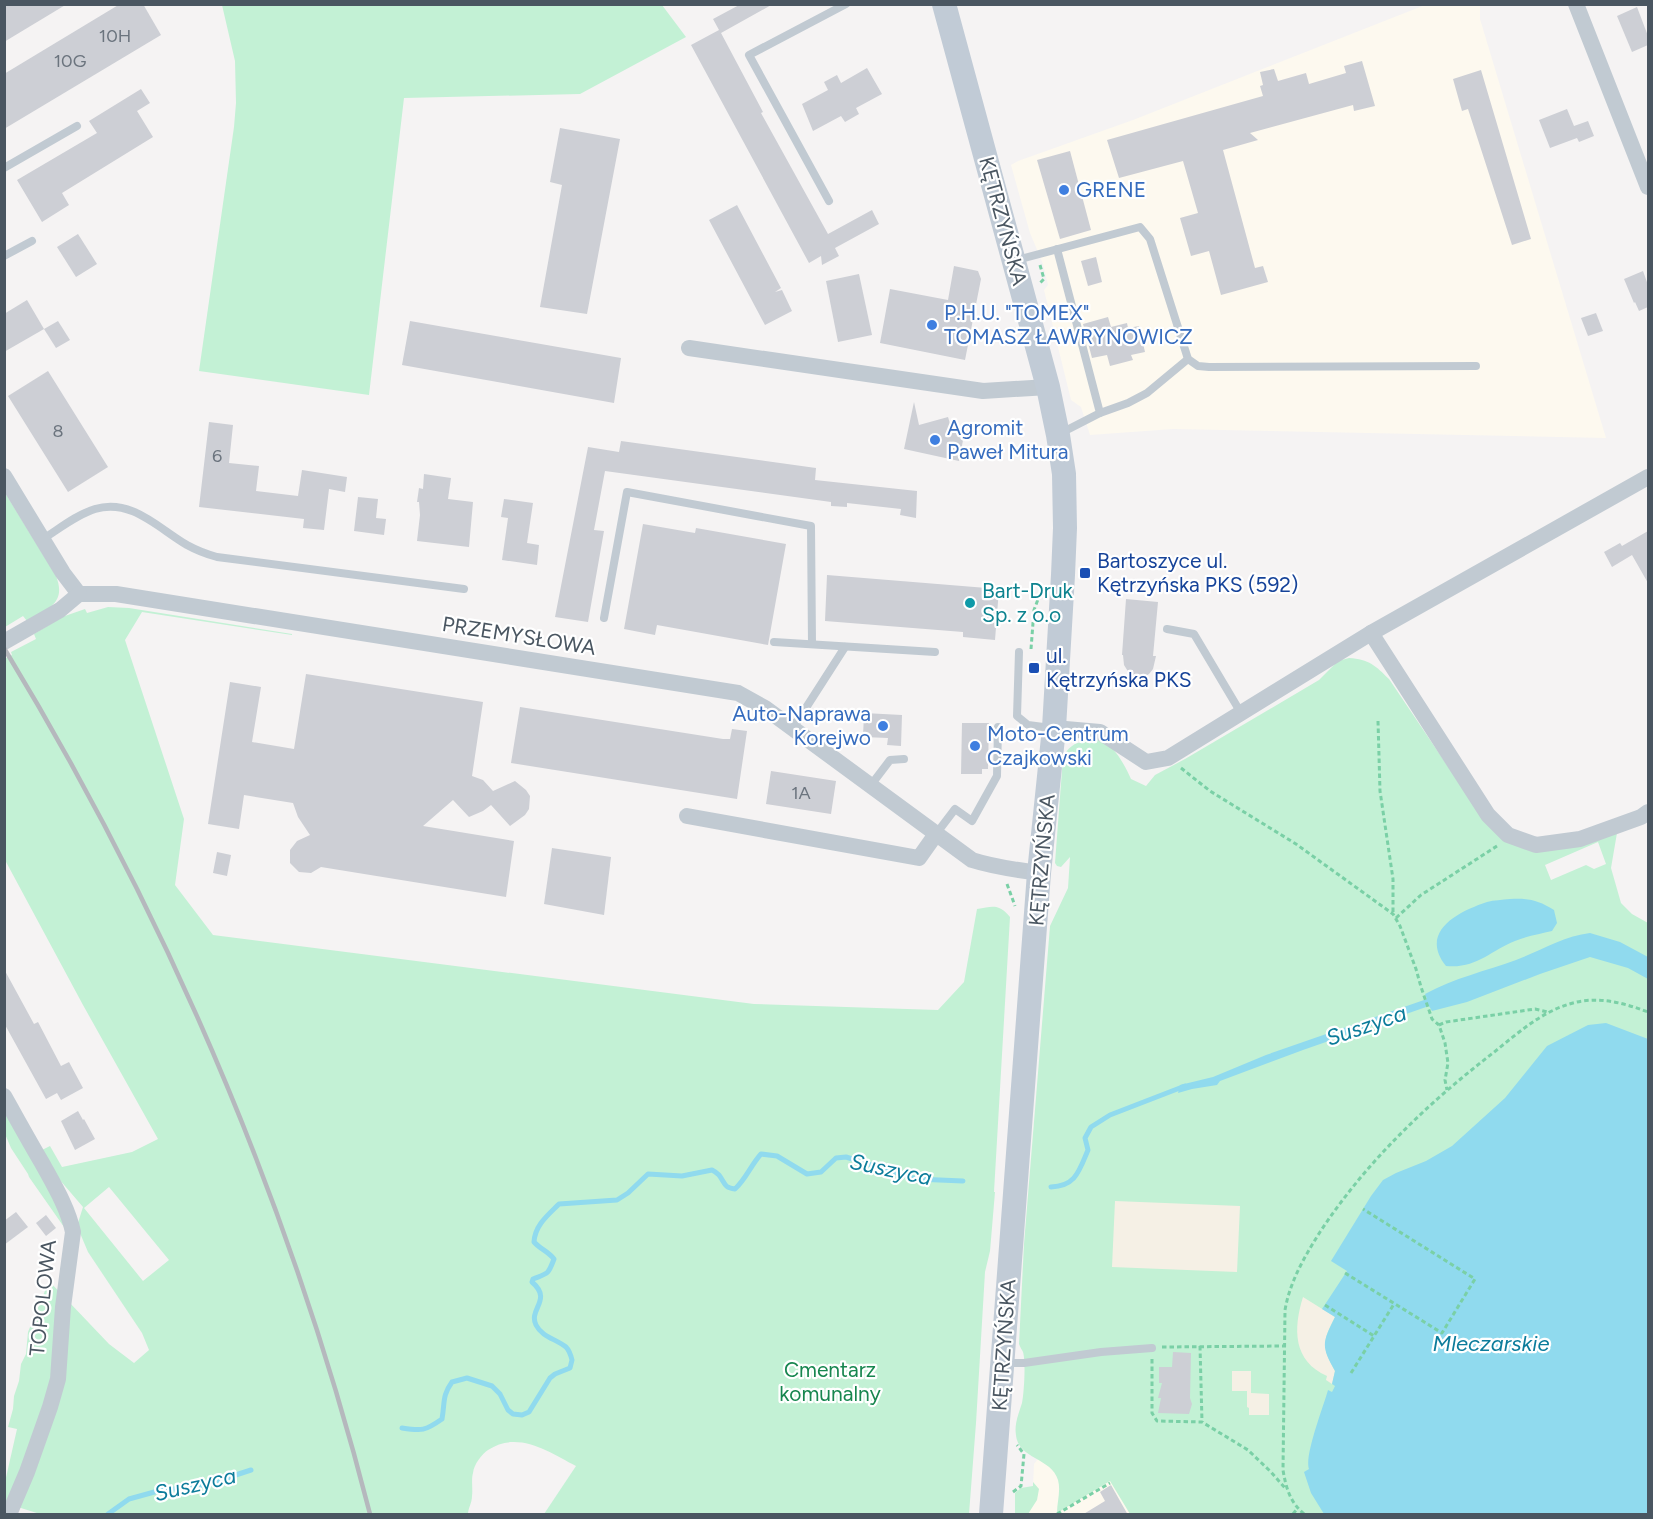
<svg xmlns="http://www.w3.org/2000/svg" width="1653" height="1519" viewBox="0 0 1653 1519" font-family="Figtree,sans-serif">
<style>
.commercial{fill:#fdf9ef}
.green{fill:#c3f1d5;fill-rule:evenodd}
.sand{fill:#f5f0e5}
.water{fill:#90daee}
.lines{fill:none;stroke-linecap:round;stroke-linejoin:round}
.stream{stroke:#90daee;stroke-width:5}
.building{fill:#cdcfd5}
.path{stroke:#7ad0a6;stroke-width:3;stroke-dasharray:4.5 3;stroke-linecap:butt}
.lane{stroke:#c1cad2;stroke-width:8}
.street{stroke:#c1cad2;stroke-width:16}
.secondary{stroke:#c1cbd6;stroke-width:24}
.rail{stroke:#b5b8bd;stroke-width:4.5}
.shop-dot{fill:#3f7fe0;stroke:#fff;stroke-width:2}
.transit-dot{fill:#1a4fb4;stroke:#fff;stroke-width:2}
.culture-dot{fill:#0f9aa8;stroke:#fff;stroke-width:2}
.labels{text-anchor:middle;stroke-width:4.5;stroke-linejoin:round;paint-order:stroke}
.number-label{font-size:18px;fill:#6b747e}
.shop-label{font-size:21px;fill:#366cbe;stroke:#fff;text-anchor:start}
.street-label{font-size:21px;fill:#4a5661;stroke:#fff}
.transit-label{font-size:21px;fill:#164399;stroke:#fff;text-anchor:start}
.culture-label{font-size:21px;fill:#0d838f;stroke:#fff;text-anchor:start}
.park-label{font-size:21px;fill:#17864f;stroke:#fff}
.water-label{font-size:22px;font-style:italic;fill:#0c7c9b;stroke:#fff}
</style>
<rect width="100%" height="100%" fill="#f5f3f3"/>
<g class="commercial">
<path d="M1425,5H1480V19L1606,438L1173,429L1090,435L1081,407L1071,400L1044,290L1048,285L1043,264L1030,233L1011,165L1018,161L1133,120Z"/>
<path d="M1112,1394L1141,1514H1027L1033,1486L1034,1464L1037,1460Z"/>
</g>
<g class="green">
<path d="M222,5H662L686,37L580,94L404,98L369,395L199,371L234,127L236,103L235,61Z"/>
<path d="M4,491L56,576C67,604 47,609 27,621L23,616L5,627Z"/>
<path d="M108,607L129,608L292,634V635L142,612L125,640L184,819L175,885L213,935L754,1004L938,1010L964,982L977,909C994,906 999,904 1010,917L994,1192H995L990,1251L985,1272L976,1423L969,1514H544L576,1466C549,1452 518,1430 488,1450C482,1454 474,1464 473,1473C471,1480 473,1489 472,1496C472,1503 468,1508 468,1514H40L5,1503V1482L17,1429L8,1427L13,1409L14,1396L19,1381L21,1364L26,1354L28,1332L49,1281L109,1344L134,1363L149,1350L142,1333L88,1252L77,1226L83,1207L59,1179L42,1150L50,1146L62,1167L132,1152L158,1139L83,1005L5,860L4,656L6,658L12,655L11,652L36,639L34,634L62,617L85,609L87,613ZM109,1187L169,1260L143,1281L84,1208Z"/>
<path d="M1349,658C1369,659 1376,666 1389,679L1486,823L1519,844L1617,833L1611,868L1621,903L1632,914L1648,923V1514H1130L1110,1481L1057,1513C1057,1502 1061,1491 1058,1480C1052,1458 1018,1459 1016,1435C1014,1424 1019,1413 1022,1403C1024,1393 1026,1362 1023,1352C1022,1350 1020,1347 1019,1344L1024,1244L1050,926L1068,888L1070,857L1061,867L1057,866L1055,863L1063,757C1068,748 1074,742 1085,742C1089,741 1096,740 1098,740C1113,741 1126,768 1131,779L1146,786L1155,775L1185,759L1319,680L1338,661ZM1598,842L1606,864L1594,869L1586,865L1551,880L1545,865Z"/>
<path d="M4,1109L62,1210L64,1227L29,1177L28,1174L11,1148L5,1134Z"/>
<path d="M1033,1482L1039,1489L1037,1500L1028,1514H1015V1493L1021,1488L1033,1486Z"/>
</g>
<g class="sand">
<path d="M1115,1201L1240,1206L1237,1272L1112,1267Z"/>
<path d="M1303,1297L1335,1317C1322,1342 1322,1347 1335,1371L1332,1384L1326,1380L1327,1376C1293,1361 1293,1329 1303,1297Z"/>
<path d="M1232,1371H1251V1393L1269,1394V1415H1249V1408L1247,1407V1391H1232Z"/>
</g>
<g class="water">
<path d="M1510,899C1528,898 1538,900 1554,910L1557,923L1552,931C1540,934 1527,936 1515,941C1490,951 1476,969 1446,966C1419,932 1457,912 1487,902C1494,900 1502,900 1510,899Z"/>
<path d="M1590,933L1620,942L1648,957V979L1628,968L1590,957L1540,974L1467,1002L1432,1011L1429,1006L1303,1050L1220,1081L1217,1085L1192,1089L1178,1093L1180,1085L1213,1077L1266,1055L1424,1000L1427,999L1425,994C1454,978 1486,971 1516,960C1540,951 1564,936 1590,933Z"/>
<path d="M1606,1023L1648,1039V1514H1324L1311,1493L1304,1472L1309,1469C1304,1456 1324,1405 1328,1390L1332,1392L1335,1386L1332,1384L1335,1371C1321,1346 1322,1343 1335,1317L1322,1309L1347,1271L1331,1261L1371,1196L1383,1180L1396,1173L1426,1161L1452,1146L1505,1098L1547,1046L1588,1025Z"/>
</g>
<g class="lines">
<g class="stream">
<path d="M1051,1187C1076,1186 1079,1171 1088,1150L1085,1138L1091,1127L1110,1115L1185,1086"/>
<path d="M402,1428C422,1431 425,1431 442,1419C445,1402 442,1396 452,1382L467,1378L492,1386L500,1394L508,1410L513,1414L522,1415L529,1412L550,1378L555,1374L570,1368L572,1360C571,1356 569,1350 566,1347C556,1339 542,1337 536,1325C528,1309 553,1300 532,1282L533,1279C548,1273 548,1275 554,1259C548,1251 540,1249 534,1242C535,1225 548,1215 559,1204L617,1200L628,1193L648,1174L682,1176L712,1170C714,1171 718,1174 719,1175C725,1183 724,1188 735,1189C746,1179 751,1165 761,1154L777,1156L807,1174L821,1172L836,1158L846,1157L916,1179L963,1181"/>
<path d="M108,1514L129,1499L158,1491L205,1485L251,1470"/>
</g>
</g>
<g class="building">
<path d="M4,4H67L4,42Z"/>
<path d="M120,4H143L161,35L4,129V74Z"/>
<path d="M741,4H773L721,33L763,112L761,113L828,234L872,210L879,224L835,248L839,256L822,265L821,256L809,263L691,45L719,30L713,19Z"/>
<path d="M1637,7L1648,36V45L1632,52L1617,16Z"/>
<path d="M1362,61L1375,106L1354,111L1353,105L1272,127L1250,133L1258,140L1223,150L1255,268L1263,266L1268,282L1221,295L1209,251L1191,256L1180,218L1198,213L1183,161L1119,178L1107,140L1263,96L1260,86L1263,85L1260,72L1274,69L1278,81L1306,73L1309,84L1346,73L1344,66Z"/>
<path d="M867,68L882,94L856,108L859,114L845,122L841,116L813,131L802,104L828,90L824,82L837,75L841,83Z"/>
<path d="M1481,70L1531,239L1512,245L1468,109L1462,111L1453,79Z"/>
<path d="M141,89L150,103L137,111L153,137L62,193L69,205L42,222L17,180L97,133L89,121Z"/>
<path d="M1567,109L1574,126L1588,121L1594,136L1579,142L1577,138L1550,148L1539,120Z"/>
<path d="M560,128L620,139L587,314L540,307L562,185L550,182Z"/>
<path d="M1070,151L1091,230L1060,239L1037,160Z"/>
<path d="M737,205L781,288L775,292L782,290L792,311L765,325L709,220Z"/>
<path d="M78,234L97,264L76,277L57,247Z"/>
<path d="M1096,257L1102,282L1088,286L1081,261Z"/>
<path d="M954,266L978,271L981,279L965,360L880,343L890,289L948,300Z"/>
<path d="M1643,271L1648,285V307L1639,311L1635,302L1634,303L1624,279Z"/>
<path d="M859,274L872,335L838,342L826,281Z"/>
<path d="M27,300L44,329L4,352V314Z"/>
<path d="M1596,313L1603,331L1588,336L1581,318Z"/>
<path d="M1108,317L1111,327L1127,323L1128,328L1139,326L1145,352L1131,355L1133,360L1110,366L1107,355L1092,358L1083,324Z"/>
<path d="M58,321L70,340L56,348L44,329Z"/>
<path d="M410,321L621,358L614,403L402,365Z"/>
<path d="M48,371L108,467L68,492L8,396Z"/>
<path d="M914,402L919,425L948,417L951,427L965,430L959,461L904,449Z"/>
<path d="M209,422L233,425L229,463L259,466L256,491L298,496L302,470L347,477L345,492L329,489L324,530L303,528L304,519L199,507Z"/>
<path d="M621,441L816,468L815,480L917,491L916,518L900,515L901,509L847,503V507L831,506V502L605,471L594,530L604,531L588,622L555,617L588,447L619,452Z"/>
<path d="M424,474L451,478L448,499L473,502L469,547L417,541L420,515L419,502H417L419,488L423,489Z"/>
<path d="M358,497L378,499L376,518L386,519L384,535L354,531Z"/>
<path d="M504,499L533,503L527,543L539,545L537,565L502,560L508,518L501,517Z"/>
<path d="M643,524L695,533L696,528L786,544L768,645L657,625L655,635L624,629Z"/>
<path d="M1648,531V583L1632,555L1612,567L1604,552L1620,543L1622,546Z"/>
<path d="M827,575L999,589L995,640L963,637V632L825,621Z"/>
<path d="M1126,599L1158,602L1153,656H1156L1153,669L1149,674L1144,677L1133,676L1129,673L1124,665L1123,655H1122Z"/>
<path d="M306,674L483,702L472,776L483,780L493,791L515,781L526,790L530,796L529,809L525,815L510,826L491,805L483,811L469,817L453,800L423,826L514,841L506,897L321,867L311,873L299,872L290,863V850L297,841L310,835L298,817L293,803L244,795L239,829L208,824L230,682L261,687L252,742L294,749Z"/>
<path d="M520,707L723,739H730L732,729L747,731L737,799L511,763Z"/>
<path d="M864,713L902,715L901,746L887,745L888,738L863,737Z"/>
<path d="M962,723H989L988,769H982V774H961Z"/>
<path d="M771,771L836,781L831,814L766,804Z"/>
<path d="M552,848L611,857L604,915L544,904Z"/>
<path d="M217,852L231,855L227,876L213,873Z"/>
<path d="M4,969L34,1024L38,1022L61,1066L69,1062L83,1088L61,1100L57,1093L46,1099L4,1023Z"/>
<path d="M78,1111L83,1120L84,1119L95,1139L75,1150L61,1121Z"/>
<path d="M16,1212L28,1227L4,1245V1221Z"/>
<path d="M46,1215L56,1228L46,1236L36,1223Z"/>
<path d="M1173,1352L1191,1353L1190,1398L1192,1404L1189,1414L1158,1413L1161,1398H1158L1162,1383H1159V1367H1172Z"/>
<path d="M1111,1485L1128,1515H1082L1105,1501L1100,1492Z"/>
</g>
<g class="lines">
<g class="path">
<path d="M1040,265L1044,279L1040,283"/>
<path d="M1031,649L1034,610L1040,594"/>
<path d="M1378,721L1380,791L1393,879V914"/>
<path d="M1181,768L1210,791L1296,844L1393,914L1400,926L1416,969L1421,987L1432,1019L1439,1025L1445,1043L1448,1063L1445,1080L1447,1090"/>
<path d="M1007,884L1015,906"/>
<path d="M1396,918L1421,895L1497,846"/>
<path d="M1439,1025L1446,1022L1535,1009L1548,1012"/>
<path d="M1345,1273L1442,1333L1475,1279L1363,1209"/>
<path d="M1325,1305L1374,1336"/>
<path d="M1200,1346L1202,1422"/>
<path d="M1162,1347L1283,1346"/>
<path d="M1152,1359V1413L1157,1421L1202,1422L1248,1450L1271,1472L1285,1488"/>
<path d="M1351,1373L1394,1304"/>
<path d="M1013,1492L1021,1486L1024,1454L1017,1445"/>
<path d="M1057,1514L1110,1483"/>
<path d="M1293,1514L1297,1509"/>
<path d="M1304,1514C1290,1502 1286,1488 1283,1470L1285,1310C1290,1281 1305,1256 1320,1232C1366,1162 1427,1104 1493,1053C1518,1033 1542,1011 1573,1003C1599,996 1624,1003 1648,1012"/>
</g>
<g class="lane">
<path d="M4,168L77,126"/>
<path d="M829,201L749,55L846,4"/>
<path d="M1057,249L1100,413L1061,433"/>
<path d="M4,256L32,241"/>
<path d="M1017,260L1140,227L1150,239L1188,359L1198,366L1209,367L1476,366"/>
<path d="M1100,413L1128,403L1147,393L1188,359"/>
<path d="M43,539C59,529 76,515 95,509C131,498 158,528 187,545C196,550 206,554 217,557L464,589"/>
<path d="M604,618L627,492L811,526L812,644"/>
<path d="M1167,629L1194,634L1241,713"/>
<path d="M774,642L935,652"/>
<path d="M1019,652L1017,716L1028,725L1051,728"/>
<path d="M793,728L845,647"/>
<path d="M871,785L890,760L904,759"/>
<path d="M936,834L955,809L972,821L997,776L998,727"/>
<path d="M1004,1363H1024L1101,1352L1152,1348"/>
</g>
<g class="street">
<path d="M1576,4L1648,187"/>
<path d="M689,348L983,391L1048,387"/>
<path d="M4,476L63,573L79,594"/>
<path d="M79,594H116L738,693L765,708L972,860C994,867 1016,870 1039,873"/>
<path d="M1371,633L1488,815L1508,835L1536,845L1580,839L1641,817L1648,812"/>
<path d="M4,642L60,610L79,594"/>
<path d="M1054,728L1100,732L1146,762L1168,758L1371,633L1648,477"/>
<path d="M687,816L919,858L936,834"/>
<path d="M4,1096C17,1119 29,1141 42,1163C54,1185 68,1208 73,1232L63,1307L58,1379L50,1407L27,1472L10,1512"/>
</g>
<path class="secondary" d="M944,4L1048,387L1058,435L1064,474L1065,528L1063,575L1054,728L1039,873L991,1514"/>
<path class="rail" d="M4,648C168,918 292,1209 370,1514"/>
</g>
<g class="shop-dot">
<circle cx="1064" cy="190" r="6"/>
<circle cx="932" cy="325" r="6"/>
<circle cx="935" cy="440" r="6"/>
<circle cx="883" cy="726" r="6"/>
<circle cx="975" cy="746" r="6"/>
</g>
<g class="transit-dot">
<rect x="1079" y="567" width="12" height="12" rx="3"/>
<rect x="1028" y="662" width="12" height="12" rx="3"/>
</g>
<circle class="culture-dot" cx="970" cy="603" r="6"/>
<g class="labels">
<g class="number-label">
<text x="115" y="42">10H</text>
<text x="70" y="67">10G</text>
<text x="58" y="437">8</text>
<text x="217" y="462">6</text>
<text x="801" y="799">1A</text>
</g>
<g class="shop-label">
<text x="1076" y="197">GRENE</text>
<text x="944" y="320">P.H.U. "TOMEX"<tspan x="944" dy="24">TOMASZ ŁAWRYNOWICZ</tspan></text>
<text x="947" y="435">Agromit<tspan x="947" dy="24">Paweł Mitura</tspan></text>
<text x="871" y="721" text-anchor="end">Auto-Naprawa<tspan x="871" dy="24">Korejwo</tspan></text>
<text x="987" y="741">Moto-Centrum<tspan x="987" dy="24">Czajkowski</tspan></text>
</g>
<g class="street-label">
<text transform="translate(1003 221) rotate(75)" y="7">KĘTRZYŃSKA</text>
<text transform="translate(519 636) rotate(9)" y="7">PRZEMYSŁOWA</text>
<text transform="translate(1042 860) rotate(-85)" y="7">KĘTRZYŃSKA</text>
<text transform="translate(43 1298) rotate(-84)" y="7">TOPOLOWA</text>
<text transform="translate(1004 1345) rotate(-86)" y="7">KĘTRZYŃSKA</text>
</g>
<g class="transit-label">
<text x="1097" y="568">Bartoszyce ul.<tspan x="1097" dy="24">Kętrzyńska PKS (592)</tspan></text>
<text x="1046" y="663">ul.<tspan x="1046" dy="24">Kętrzyńska PKS</tspan></text>
</g>
<g class="culture-label">
<text x="982" y="598">Bart-Druk<tspan x="982" dy="24">Sp. z o.o</tspan></text>
</g>
<g class="park-label">
<text x="830" y="1377">Cmentarz<tspan x="830" dy="24">komunalny</tspan></text>
</g>
<g class="water-label">
<text transform="translate(1366 1025) rotate(-19)" y="8">Suszyca</text>
<text transform="translate(891 1169) rotate(12)" y="8">Suszyca</text>
<text x="1491" y="1351">Mleczarskie</text>
<text transform="translate(195 1484) rotate(-13)" y="8">Suszyca</text>
</g>
</g>
<rect width="1653" height="1519" fill="none" stroke="#4a5661" stroke-width="12"/>
</svg>
